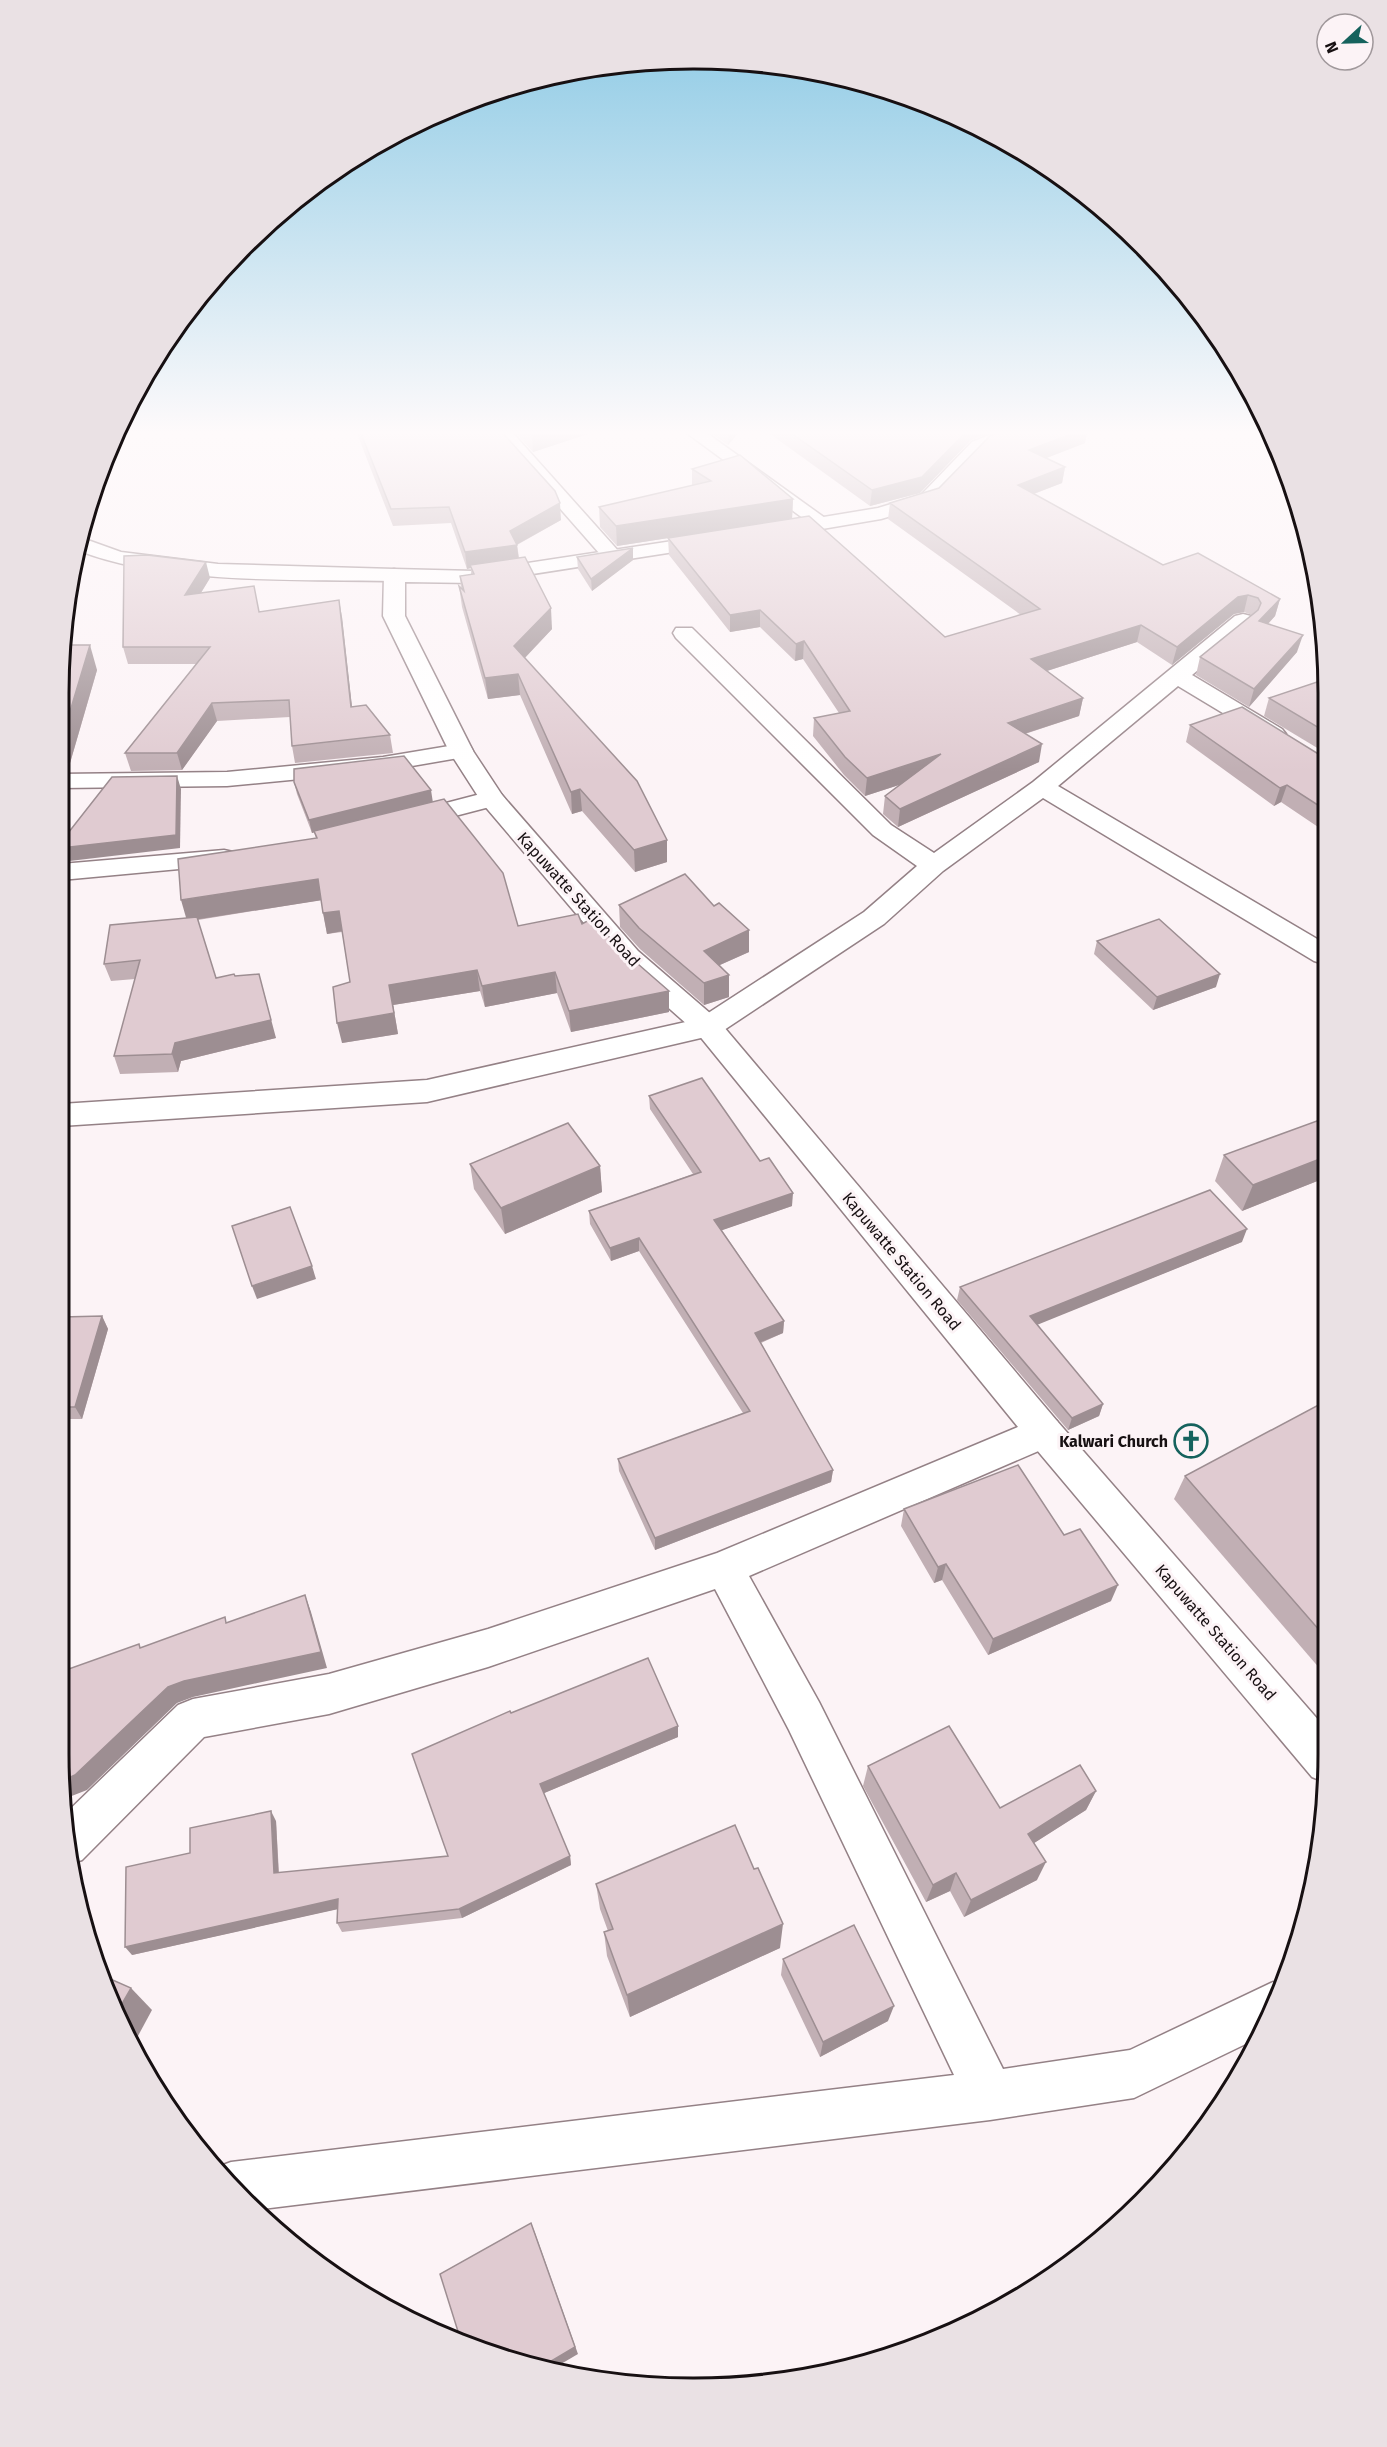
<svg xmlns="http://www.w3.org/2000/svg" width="1387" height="2447" viewBox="0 0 1387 2447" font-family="'Fira Sans',sans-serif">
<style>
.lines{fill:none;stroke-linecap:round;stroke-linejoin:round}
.street-casing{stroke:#948186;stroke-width:3}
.secondary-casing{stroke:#948186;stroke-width:3}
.street{fill:#fff;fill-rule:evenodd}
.secondary{fill:#fff;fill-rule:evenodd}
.wall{fill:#c1afb4}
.shaded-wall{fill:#9d8e92}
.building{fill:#e0cbd1;stroke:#9d8e92;stroke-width:1.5}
.labels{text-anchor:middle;stroke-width:6;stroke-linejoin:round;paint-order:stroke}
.street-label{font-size:16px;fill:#171012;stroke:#fcf3f6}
.poi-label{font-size:16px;font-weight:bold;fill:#171012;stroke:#fcf3f6;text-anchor:end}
.rim{fill:none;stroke:#171012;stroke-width:3}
</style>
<rect width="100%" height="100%" fill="#fcf3f6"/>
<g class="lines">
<defs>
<g id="street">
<path d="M492,431H511L621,554L624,558L621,562H607Z"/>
<path d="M684,431H704L832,523L829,527H815Z"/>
<path d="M82,538L121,552L218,564L394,569L401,571L404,575L401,579L394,581C298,579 168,585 80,551Z"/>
<path d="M1243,614L1251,616L1254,621L1251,626L1192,675L1282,729L1286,734L1282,739L1274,741L1266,739L1178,686L1058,786L1324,943V964L1314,961L1043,798L943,871L884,924L718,1034L427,1102L61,1126V1104L427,1080L699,1019L864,912L917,866L873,835L676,638L673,633L676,628H692L891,825L934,853L1033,782L1235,616Z"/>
<path d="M461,744L470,746L473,751L470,756L383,771L227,786L60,788V774L227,772L383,757Z"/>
<path d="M492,791L501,794L505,799L501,804L409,828L400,825L396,820L400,815Z"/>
<path d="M224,850L233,852L237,858L233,864L61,880V864Z"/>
<path d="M1044,1416L1057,1421L1062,1432L1057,1443L749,1576L819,1702L1003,2069L1130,2050L1273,1982L1282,1986L1258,2038L1134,2098L990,2120L253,2210L215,2168L231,2162L954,2075L789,1730L715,1589L488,1667L329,1714L204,1737L82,1860L70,1864L64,1837V1815L178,1705L193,1699L329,1674L488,1629L717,1553Z"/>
</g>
<g id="secondary">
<path d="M999,431H1023L1020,435L986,450L935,503L881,519L775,537L768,535L765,531L768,527L775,525L878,508L921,495L972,442Z"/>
<path d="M712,535L719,537L722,541L719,545L475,583L405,582V616L473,751L502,795L638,951L718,1020L1057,1421L1327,1730V1783L1312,1777L1031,1443L698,1034L618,963L483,804L449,751L383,616L384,575L387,571L394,569L475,571Z"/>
</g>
</defs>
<use href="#street" class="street-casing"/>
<use href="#secondary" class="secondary-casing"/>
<use href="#street" class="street"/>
<use href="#secondary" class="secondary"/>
</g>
<g class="wall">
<path d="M356,431H501L561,520L517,545L519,557L552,629L525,658L667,840V862L635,872L582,811L572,814L520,695L488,699L462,607L459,586L461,589L460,576L471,575V568L467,569L451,523L393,526Z"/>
<path d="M514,431H597L533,452Z"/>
<path d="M708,431H740L728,445Z"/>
<path d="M766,431H994L971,440L920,493L870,506Z"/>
<path d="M1002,431H1087L1085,443L1046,458L1065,467L1062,483L1034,494L1163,565L1280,599L1275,616L1268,624L1297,652L1249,707L1196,675L1200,657L1252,615L1244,612L1234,614L1172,665L1137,642L1047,671L1083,698L1079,716L1025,734L1039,762L898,827L883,814L885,796L899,785L865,796L844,775L813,736L814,718L839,713L803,659L795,661L760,627L730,632L669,555L668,538L617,546L600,527L599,507L692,486V469L793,499L792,519L945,637L1021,615L888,519L890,503L939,488Z"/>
<path d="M577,557L633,560L592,591L578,569Z"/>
<path d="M210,578L201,593L259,612L342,617L352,707L390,735L393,753L295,763L292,746L290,717L217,721L182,770L131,771L125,753L196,664H128L123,647Z"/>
<path d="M60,652L97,670L70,763L60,764Z"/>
<path d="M1323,680L1324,752L1264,716L1269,698Z"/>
<path d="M1190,725L1324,756V831L1281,802L1274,806L1186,742Z"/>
<path d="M294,782L433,802L518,926L582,924L615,944L669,991V1012L571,1032L557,993L485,1007L480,991L393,1005L398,1034L342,1043L350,982L342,932L327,934L321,900L198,920L216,978L235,976L276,1038L181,1061L178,1072L120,1074L114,1056L135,979L111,981L104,964L186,918L316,838L314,832L312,833L297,794Z"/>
<path d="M619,905L714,906L749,930V952L720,965L729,975V997L704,1005L640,949L620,927Z"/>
<path d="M1097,941L1216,987L1153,1010L1094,954Z"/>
<path d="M649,1096L792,1206L722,1230L784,1321L783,1333L761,1343L833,1470L831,1482L655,1550L619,1471L618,1459L743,1413L639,1251L611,1261L590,1224L589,1211L693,1174L650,1109Z"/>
<path d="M1325,1118V1178L1242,1211L1215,1181L1224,1155Z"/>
<path d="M470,1164L600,1166L602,1192L505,1234L474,1189Z"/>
<path d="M1242,1242L1037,1324L1103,1404L1099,1416L1068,1430L957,1300L960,1287Z"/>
<path d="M102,1316L108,1329L82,1419H63L62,1317Z"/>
<path d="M1326,1401L1327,1677L1174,1499L1185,1476Z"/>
<path d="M904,1509L1064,1535L1111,1601L988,1655L942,1580L934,1583L901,1526Z"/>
<path d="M511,1713L678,1737L544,1793L570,1856L571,1865L462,1918L342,1932L337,1923V1909L132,1955L190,1853L276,1821L279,1873L448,1856Z"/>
<path d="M868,1766L1000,1808L1096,1791L1086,1810L1034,1843L1037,1880L964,1917L950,1891L926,1902L863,1786Z"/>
<path d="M596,1884L780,1948L630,2017L607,1956L604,1932L608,1931L600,1909Z"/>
<path d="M783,1959L888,2021L820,2057L781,1975Z"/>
</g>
<g class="shaded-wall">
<path d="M548,431H597L533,452L532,436Z"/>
<path d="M729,431H740L728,445Z"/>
<path d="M967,431H994L971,440L920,493L870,506L872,490Z"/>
<path d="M1079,431H1087L1085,443L1026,466L1029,450Z"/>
<path d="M1065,467L1062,483L1015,501L1018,485Z"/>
<path d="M793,499L792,519L617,546L616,526Z"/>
<path d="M560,503L561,520L516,545H517L519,562L470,565L471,568L467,569L465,552L510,531Z"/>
<path d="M633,548V560L592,591L591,579Z"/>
<path d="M206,562L210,578L189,612L185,595Z"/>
<path d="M1248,595L1244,612L1234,614L1172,665L1177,647L1238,597Z"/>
<path d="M1280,599L1275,616L1254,639L1259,621Z"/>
<path d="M339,600L342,617L354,725L351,707Z"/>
<path d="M551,608L552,629L516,667L514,646Z"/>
<path d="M760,610V627L730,632V615Z"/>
<path d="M1141,625L1137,642L1028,677L1031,659Z"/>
<path d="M1303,635L1297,652L1249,707L1254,689Z"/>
<path d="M804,641L803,659L795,661L796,644Z"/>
<path d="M90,645L97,670L70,763L62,738Z"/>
<path d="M518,674L520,695L488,699L485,678Z"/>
<path d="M1083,698L1079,716L1005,740L1008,723Z"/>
<path d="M212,703L217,721L182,770L177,753Z"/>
<path d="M1042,744L1039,762L898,827L900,809Z"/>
<path d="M941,754L939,772L865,796L867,778Z"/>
<path d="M177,776L181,789L180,848L61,862V848Z"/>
<path d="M1287,785L1281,802L1274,806L1280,788Z"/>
<path d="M580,789L582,811L572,814L571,792Z"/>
<path d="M431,790L433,803L312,833L309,820Z"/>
<path d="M667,840V862L635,872L634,850Z"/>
<path d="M318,879L323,900L187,921L181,900Z"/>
<path d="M339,911L343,931L327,934L323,913Z"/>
<path d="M749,930V952L704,972V951Z"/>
<path d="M477,970L480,991L393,1005L398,1034L342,1043L337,1023L389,985Z"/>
<path d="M555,972L557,993L485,1007L482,986Z"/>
<path d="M259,974L276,1038L181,1061L178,1072L172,1054L175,1043Z"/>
<path d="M1220,974L1216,987L1153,1010L1157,997Z"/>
<path d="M729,975V997L704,1005V983Z"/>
<path d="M669,991V1012L571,1032L569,1011Z"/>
<path d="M1325,1157V1178L1242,1211L1253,1185Z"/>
<path d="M600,1166L602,1192L505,1234L501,1208Z"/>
<path d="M793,1193L792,1206L714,1233V1220Z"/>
<path d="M1247,1229L1242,1242L1027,1329L1030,1316Z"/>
<path d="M639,1238V1251L611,1261L610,1248Z"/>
<path d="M312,1266L316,1279L257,1299L252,1286Z"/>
<path d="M102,1316L108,1329L82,1419L75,1407Z"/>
<path d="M784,1321L783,1333L754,1345L755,1333Z"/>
<path d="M1103,1404L1099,1416L1068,1430L1072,1418Z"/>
<path d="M833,1470L831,1482L655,1550V1538Z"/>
<path d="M946,1564L942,1580L934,1583L938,1567Z"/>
<path d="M1118,1585L1111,1601L988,1655L993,1639Z"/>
<path d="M305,1595L311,1612L327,1668L193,1697L177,1703L87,1790L64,1799V1780L168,1687Z"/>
<path d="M678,1726V1737L542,1794L540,1784Z"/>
<path d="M1096,1791L1086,1810L1020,1852L1028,1834Z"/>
<path d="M271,1811L276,1821L279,1882L274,1873Z"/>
<path d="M570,1856L571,1865L462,1918L459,1909Z"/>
<path d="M1046,1862L1037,1880L964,1917L971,1900Z"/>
<path d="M956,1873L950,1891L926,1902L933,1885Z"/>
<path d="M338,1899L343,1908L132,1955L125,1947Z"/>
<path d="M783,1924L780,1948L630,2017L627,1995Z"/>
<path d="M131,1988L152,2010L132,2047L124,2035L116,2014Z"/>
<path d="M894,2006L888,2021L820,2057L823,2042Z"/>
<path d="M531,2223L535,2233L578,2354L549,2371L538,2369Z"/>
</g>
<g class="building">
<path d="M360,431H501L555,491L560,503L510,531L517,545L465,552L449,507L391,509Z"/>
<path d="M527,431H548L532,436Z"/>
<path d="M788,431H967L922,477L872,490Z"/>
<path d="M1002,431H1079L1029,450L1065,467L1018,485L1163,565L1198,553L1280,599L1259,621L1303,635L1254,689L1200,657L1258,610L1261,603L1258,598L1248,595L1238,597L1177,647L1141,625L1031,659L1083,698L1008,723L1042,744L900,809L885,796L941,754L867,778L845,757L814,718L850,711L804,641L796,644L760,610L730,615L668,538L809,516L945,637L1040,609L890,503L939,488L990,436Z"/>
<path d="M740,455L793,499L616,526L599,507L711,481L692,469Z"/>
<path d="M633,548L591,579L577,557Z"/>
<path d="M147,555L206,562L185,595L254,586L259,612L339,600L351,707L366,705L390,735L292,746L289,700L212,703L177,753H125L210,647H123L124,556Z"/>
<path d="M525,557L551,608L514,646L637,781L667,840L634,850L580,789L571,792L518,674L485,678L459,586L464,591L460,576L474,574L470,565Z"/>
<path d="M61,645H90L62,738H60V652Z"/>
<path d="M1323,680L1324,731L1269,698Z"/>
<path d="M1242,707L1320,755L1324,756V809L1287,785L1280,788L1190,725Z"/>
<path d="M404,756L431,790L309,820L294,782V769Z"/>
<path d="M177,776L176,835L61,848V842L112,777Z"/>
<path d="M444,799L503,873L518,926L578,914L582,924L593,918L615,944L669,991L569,1011L555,972L482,986L477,970L389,985L394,1013L337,1023L333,987L350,982L339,911L323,913L318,879L181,900L178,859L317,838L314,831Z"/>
<path d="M685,874L714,906L719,903L749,930L704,951L729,975L704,983L639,928L619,905Z"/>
<path d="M197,917L216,978L234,974L235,976L259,974L271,1020L175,1043L172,1054L114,1056L140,960L104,964L110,925Z"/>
<path d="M1159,919L1220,974L1157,997L1097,941Z"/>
<path d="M702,1078L760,1161L769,1158L793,1193L714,1220L784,1321L755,1333L833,1470L655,1538L618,1459L750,1411L639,1238L610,1248L589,1211L701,1172L649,1096Z"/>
<path d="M1325,1118V1157L1253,1185L1224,1155Z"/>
<path d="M568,1123L600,1166L501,1208L470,1164Z"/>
<path d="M1210,1190L1247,1229L1030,1316L1103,1404L1072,1418L960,1287Z"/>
<path d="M290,1207L312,1266L252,1286L232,1226Z"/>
<path d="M102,1316L75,1407H62V1317Z"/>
<path d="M1326,1401L1327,1639L1185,1476Z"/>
<path d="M1018,1465L1064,1535L1080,1529L1118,1585L993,1639L946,1564L938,1567L904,1509Z"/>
<path d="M305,1595L321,1652L184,1681L168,1687L75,1775L64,1780L63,1671L139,1644L140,1648L225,1617L226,1623Z"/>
<path d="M648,1658L678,1726L540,1784L570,1856L459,1909L337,1923L338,1899L125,1947L126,1867L190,1853V1828L271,1811L274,1873L448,1856L412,1754L510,1711L511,1713Z"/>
<path d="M949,1726L1000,1808L1080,1765L1096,1791L1028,1834L1046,1862L971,1900L956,1873L933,1885L868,1766Z"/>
<path d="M735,1825L754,1869L758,1868L783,1924L627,1995L604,1932L613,1929L596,1884Z"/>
<path d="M854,1925L894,2006L823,2042L783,1959Z"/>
<path d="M99,1974L131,1988L116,2014Z"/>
<path d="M531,2223L575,2347L538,2369L529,2367L461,2341L440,2274Z"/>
</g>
<linearGradient id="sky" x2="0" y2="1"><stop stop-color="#88c8e4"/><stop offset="0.56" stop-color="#fefafb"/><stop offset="1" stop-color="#fefafb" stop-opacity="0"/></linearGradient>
<rect width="1387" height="773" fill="url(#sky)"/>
<defs>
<symbol id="church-ring" viewBox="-11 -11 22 22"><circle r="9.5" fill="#fcf3f6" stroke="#15625d" stroke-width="1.5"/><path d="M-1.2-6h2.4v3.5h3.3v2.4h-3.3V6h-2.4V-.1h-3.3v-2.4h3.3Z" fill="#15625d"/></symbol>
</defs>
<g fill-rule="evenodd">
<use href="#church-ring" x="1172" y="1422" width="38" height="38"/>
</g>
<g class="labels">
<g class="street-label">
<text transform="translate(579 899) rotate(48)" y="6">Kapuwatte Station Road</text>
<text transform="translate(902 1261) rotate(50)" y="6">Kapuwatte Station Road</text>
<text transform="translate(1216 1632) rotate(49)" y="6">Kapuwatte Station Road</text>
</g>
<g class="poi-label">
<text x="1168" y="1447">Kalwari Church</text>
</g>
</g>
<path d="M0 0H1387V2447H0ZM693 69H694A624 624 0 0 1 1318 693V1754A624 624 0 0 1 694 2378H693A624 624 0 0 1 69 1754V693A624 624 0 0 1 693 69Z" fill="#eae1e4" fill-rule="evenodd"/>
<path class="rim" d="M693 69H694A624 624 0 0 1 1318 693V1754A624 624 0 0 1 694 2378H693A624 624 0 0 1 69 1754V693A624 624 0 0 1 693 69Z"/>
<g transform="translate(1345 42) rotate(248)"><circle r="28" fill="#fcf3f6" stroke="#a0989b" stroke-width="1.5"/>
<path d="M0-4.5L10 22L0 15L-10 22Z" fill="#15625d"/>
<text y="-9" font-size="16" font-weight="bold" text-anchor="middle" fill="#171012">N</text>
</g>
</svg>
